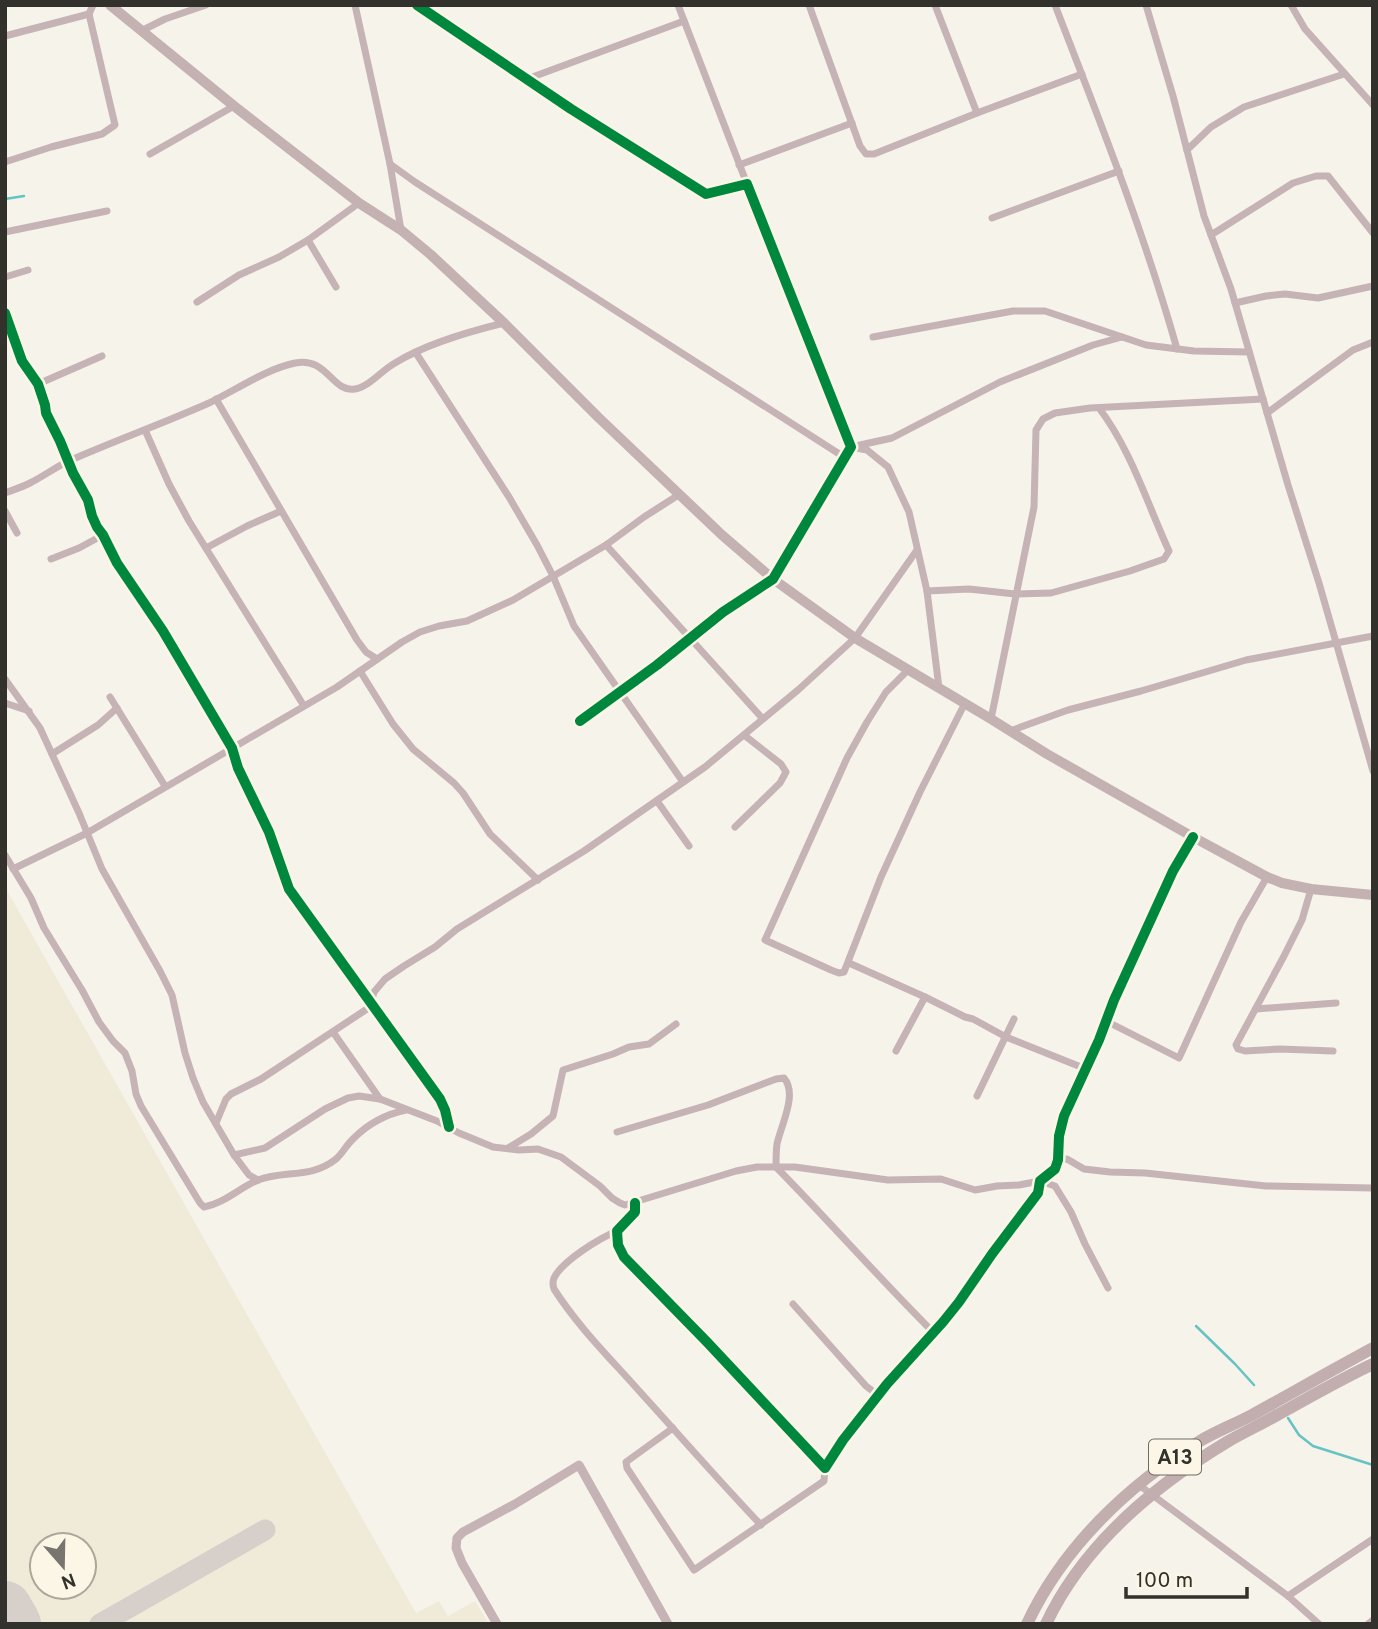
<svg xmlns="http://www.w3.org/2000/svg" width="1378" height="1629" viewBox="0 0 1378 1629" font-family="Overpass,sans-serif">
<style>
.built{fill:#f0ebd9;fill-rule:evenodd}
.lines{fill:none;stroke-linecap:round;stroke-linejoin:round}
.stream{stroke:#66c3c4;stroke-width:2.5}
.taxiway{stroke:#d7d0ca;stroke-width:21}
.runway{stroke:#d7d0ca;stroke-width:54}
.minor{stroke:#c6b3b5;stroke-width:7}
.tertiary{stroke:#c6b3b5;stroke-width:9}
.secondary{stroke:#c4b2b2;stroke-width:10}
.trunk{stroke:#c2aeaf;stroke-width:12}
.cycleway-casing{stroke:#fbf6e5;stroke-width:15}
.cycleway{stroke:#00873e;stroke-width:10}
.labels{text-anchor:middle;stroke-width:5;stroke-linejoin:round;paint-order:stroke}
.shield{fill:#fbf6e5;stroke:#6f6c63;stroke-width:2}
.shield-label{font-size:21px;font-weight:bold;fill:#33312b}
</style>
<rect width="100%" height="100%" fill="#f6f3ea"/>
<path class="built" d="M5,887L416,1613L439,1601L448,1616L475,1601L489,1624H5ZM42,1545H84V1587H42Z"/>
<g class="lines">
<g class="stream">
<path d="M5,199L24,196"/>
<path d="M1196,1326L1235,1364L1254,1385"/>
<path d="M1288,1418L1299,1435L1313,1446L1373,1465"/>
</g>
<g class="taxiway">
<path d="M5,1604L12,1612L29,1624"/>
<path d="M100,1624L265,1530"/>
</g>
<path class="runway" d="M5,1608L14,1624"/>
<g class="minor">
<path d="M355,5L390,164L401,230"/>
<path d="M417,5L571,109L706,194L747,184L851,447L773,579L723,612L657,665L580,721"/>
<path d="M678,5L747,184"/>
<path d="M809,5L860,146L866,154H874L977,113L1082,74"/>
<path d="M935,5L977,113"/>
<path d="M1055,5C1099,119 1144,232 1177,349"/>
<path d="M1146,5L1173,96L1204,216L1231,289L1288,485L1319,583L1373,771"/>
<path d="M1291,5L1305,29L1373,105"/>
<path d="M141,31L165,19L206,5"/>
<path d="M5,36L89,14"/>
<path d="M527,79L684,21"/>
<path d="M1187,150L1211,127L1244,107L1344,74"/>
<path d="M150,154L234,106"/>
<path d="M5,162L51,147L102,134L115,125L89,14L93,5"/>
<path d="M390,164L415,182L844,457"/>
<path d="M739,165L852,123"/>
<path d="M992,218L1119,171"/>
<path d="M5,232L107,211"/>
<path d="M1211,235L1293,183L1316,176H1328L1373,233"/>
<path d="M308,240L336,287"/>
<path d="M5,277L28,270"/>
<path d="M197,302L239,275L279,257L308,240L359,203"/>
<path d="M1235,303L1266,296L1285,294L1318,298L1373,286"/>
<path d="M5,313L22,361L38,384L45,405L46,413L60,441L73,473L88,500L92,516L97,527L103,535L117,563L163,631L232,748L238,768L269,832L289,889L440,1099L445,1110L449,1127"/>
<path d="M873,337L1013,311H1045L1146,345L1194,351L1249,352"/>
<path d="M416,353L509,497L537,545L553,576L574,626L683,782"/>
<path d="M38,384L102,356"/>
<path d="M216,399L357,640L366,652L377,659"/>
<path d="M1267,413L1353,350L1373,342"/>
<path d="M145,430L169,484L189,521L304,706"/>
<path d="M5,493C13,490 22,487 30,483C44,476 57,466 71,460C117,440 164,423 209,403C236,390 266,369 295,363C327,356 332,393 355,389C369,387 382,370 395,363C424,345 471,331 504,323"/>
<path d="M5,511L17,533"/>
<path d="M606,545L763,719"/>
<path d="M206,548L247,526L281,511"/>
<path d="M51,559L79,548L103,535"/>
<path d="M927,591L969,589L1015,594L1051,593L1130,571L1164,559L1169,551C1147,503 1131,450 1099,408"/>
<path d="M908,670L886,692L867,722L847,758L765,940L831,970L839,973L844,972L881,877L920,792L965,703"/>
<path d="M360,671L393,724L413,749L454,783L463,793L490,834L538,880"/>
<path d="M5,679L40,728L79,813L102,869L160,971L172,995L185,1053L193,1078L203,1102L234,1155L249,1175L258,1180"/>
<path d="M939,688L927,591L909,512L888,467L867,450L851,447L892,438L1000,382L1093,345L1122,337"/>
<path d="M110,697L165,786"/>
<path d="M5,703L29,711"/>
<path d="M991,719L1034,507L1036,430L1043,419L1055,413L1090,408L1263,399"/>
<path d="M1010,731L1068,710L1141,691L1246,660L1373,636"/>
<path d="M52,754L98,725L117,708"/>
<path d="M657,801L689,846"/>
<path d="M735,827L780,783L786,772L781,764L744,735"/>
<path d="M5,855L31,898L44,928L82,990L99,1022L113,1041L125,1053L132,1071L136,1094L141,1106L200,1203L204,1207C225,1203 239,1188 258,1180C284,1170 311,1179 336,1159C343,1153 347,1144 354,1138C368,1124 387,1114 406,1110"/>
<path d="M13,869L87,833L337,687L402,642L420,632L439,626L467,621L513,600L606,545L644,517L680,494"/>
<path d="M1311,889L1302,920L1284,956L1236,1045L1238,1049L1245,1051L1280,1049L1333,1051"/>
<path d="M849,963L925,997L965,1017L973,1019L1006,1037L1086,1069"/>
<path d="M1256,1009L1336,1003"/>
<path d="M1106,1021L1179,1058L1241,922L1267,877"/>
<path d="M333,1032L380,1099"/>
<path d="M896,1051L925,997"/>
<path d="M977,1096L1014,1019"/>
<path d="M216,1123L226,1099L231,1094L261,1079L367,1009L371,1003L374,992L385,979L404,966L435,947L457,929L584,851L705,767L763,719L798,690L855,638L917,550"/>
<path d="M617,1132L708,1105L776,1079L784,1078C798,1094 781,1125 777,1144C776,1151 776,1159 776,1167C829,1221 879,1278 933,1332"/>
<path d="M508,1148L531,1134L553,1116L563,1070L613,1054L629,1047L649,1044L676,1024"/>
<path d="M234,1155L265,1148L325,1109L348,1098L359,1096L380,1099L437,1121L459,1133L493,1147L519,1150L538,1149L561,1157L600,1186L612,1198L620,1203L625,1205L736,1171L757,1167H795L888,1180L941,1179L975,1190L997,1186L1019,1185L1040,1181L1055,1186L1071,1212L1085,1244L1108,1288"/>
<path d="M1058,1160L1067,1159L1084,1169L1110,1172L1145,1173L1266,1186L1373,1188"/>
<path d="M635,1203V1212L617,1231L618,1245L624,1257L707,1342L825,1468L843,1440L887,1384L943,1322L959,1302L992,1254L1038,1193L1040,1181L1055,1169L1058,1160L1059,1136L1064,1116L1099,1040L1114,1000L1173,871L1193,837"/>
<path d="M617,1231C600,1238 562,1261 554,1278C552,1283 553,1285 554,1289C579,1328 611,1359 641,1393C681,1437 720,1482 761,1525"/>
<path d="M793,1304L866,1386L879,1396"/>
<path d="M673,1428L626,1462L627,1468L694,1570L824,1481L825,1468"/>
<path d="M1139,1485L1288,1596L1319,1624"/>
<path d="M1288,1596L1373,1539"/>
<path d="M1368,1624L1373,1620"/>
</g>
<path class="tertiary" d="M497,1624L462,1563L456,1548L457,1538L463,1532L515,1504L579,1465L668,1624"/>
<path class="secondary" d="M110,5L234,106L359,203L401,230L430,254L504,323L599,418L722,535L773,579L855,638L991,719L1047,754L1193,837L1267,877L1282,883L1311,889L1373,895"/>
<g class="trunk">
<path d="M1027,1624C1063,1547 1128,1485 1200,1441C1217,1431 1235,1424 1252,1415C1292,1393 1332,1370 1373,1348"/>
<path d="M1046,1624C1083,1545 1154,1486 1227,1442C1244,1432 1262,1424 1279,1414C1310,1397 1341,1379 1373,1364"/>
</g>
<defs>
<g id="cycleway">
<path d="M417,5L571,109L706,194L747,184L851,447L773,579L723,612L657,665L580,721"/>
<path d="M5,313L22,361L38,384L45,405L46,413L60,441L73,473L88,500L92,516L97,527L103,535L117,563L163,631L232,748L238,768L269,832L289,889L440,1099L445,1110L449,1127"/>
<path d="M635,1203V1212L617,1231L618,1245L624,1257L707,1342L825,1468L843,1440L887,1384L943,1322L959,1302L992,1254L1038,1193L1040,1181L1055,1169L1058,1160L1059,1136L1064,1116L1099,1040L1114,1000L1173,871L1193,837"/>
</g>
</defs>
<use href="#cycleway" class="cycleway-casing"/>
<use href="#cycleway" class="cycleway"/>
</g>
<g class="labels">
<rect class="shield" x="1149" y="1439.5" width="52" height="35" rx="5"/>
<g class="shield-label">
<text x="1175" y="1464">A13</text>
</g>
</g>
<rect width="1378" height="1629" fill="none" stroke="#33312b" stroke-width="14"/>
<g transform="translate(63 1566) rotate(160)"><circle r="33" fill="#fbf6e5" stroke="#aba79b" stroke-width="2"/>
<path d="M0-5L12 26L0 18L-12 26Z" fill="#77756e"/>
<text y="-10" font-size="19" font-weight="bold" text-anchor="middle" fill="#33312b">N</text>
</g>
<path d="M1126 1587v10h121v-10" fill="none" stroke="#33312b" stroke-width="3.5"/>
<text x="1136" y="1587" font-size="21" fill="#33312b" stroke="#fbf6e5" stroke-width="5" paint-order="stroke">100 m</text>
</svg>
